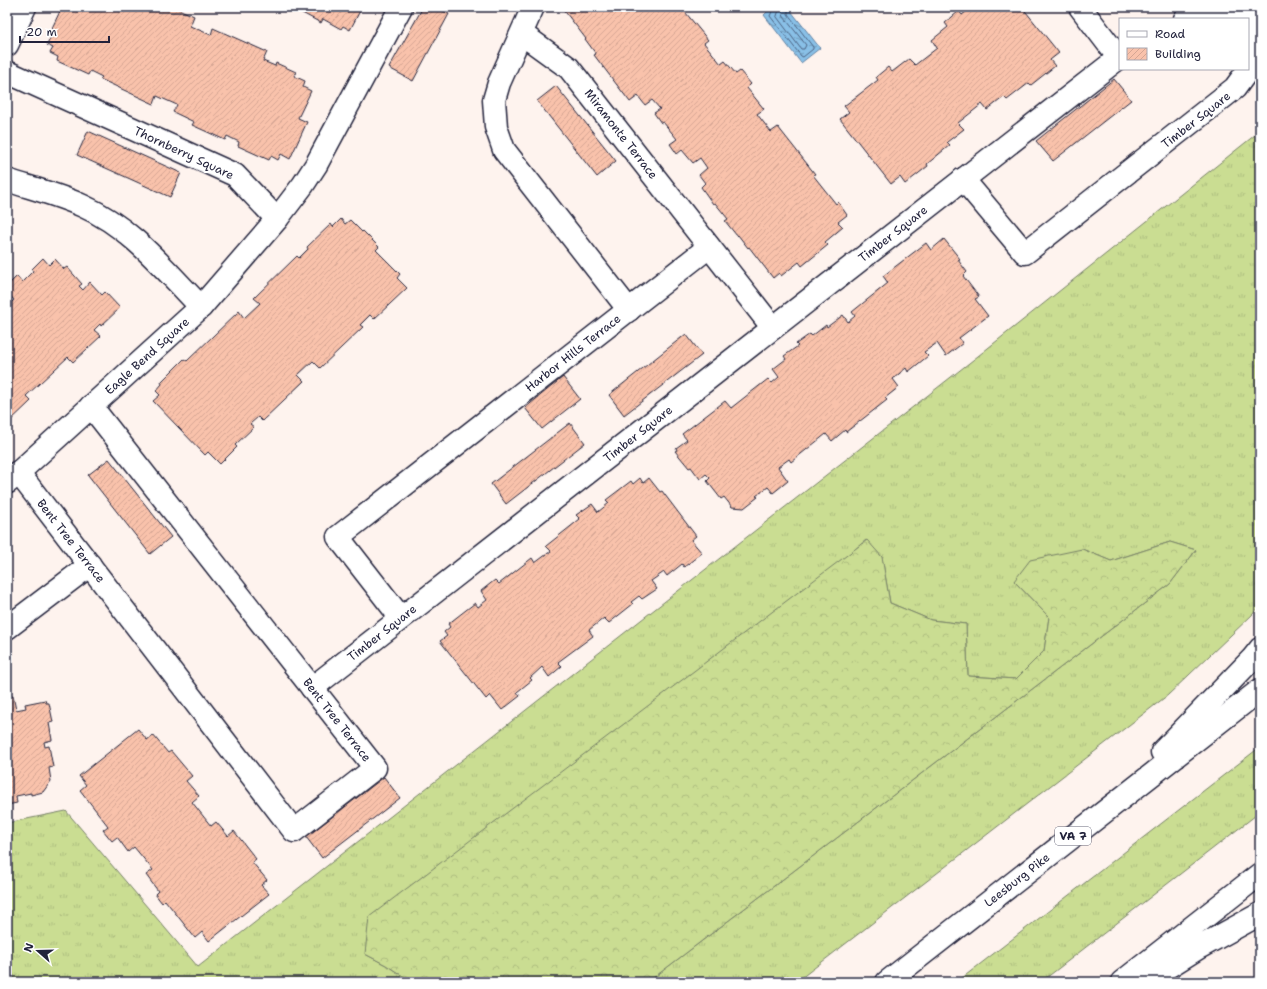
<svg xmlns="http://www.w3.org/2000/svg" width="1267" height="989" viewBox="0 0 1267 989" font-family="'Shantell Sans',sans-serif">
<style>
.grass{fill:url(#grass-tufts);stroke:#768066}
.forest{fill:url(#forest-crowns);stroke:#768066}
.water{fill:url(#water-ripples);stroke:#6081a2}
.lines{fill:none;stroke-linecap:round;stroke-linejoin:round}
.shore{stroke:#4b6180;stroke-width:1}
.building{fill:url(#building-hatch);stroke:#22223b}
.street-casing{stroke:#22223b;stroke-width:25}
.highway-casing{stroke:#22223b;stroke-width:25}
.street{stroke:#fff;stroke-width:22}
.highway{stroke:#fff;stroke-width:22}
.labels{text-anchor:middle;stroke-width:4;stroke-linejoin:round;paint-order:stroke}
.shield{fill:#fff;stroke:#646476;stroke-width:1}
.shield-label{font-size:11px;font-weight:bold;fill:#22223b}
.street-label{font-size:12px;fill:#22223b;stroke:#fff}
</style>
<defs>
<pattern id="grass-tufts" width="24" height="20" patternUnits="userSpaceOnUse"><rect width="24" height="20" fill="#cadd92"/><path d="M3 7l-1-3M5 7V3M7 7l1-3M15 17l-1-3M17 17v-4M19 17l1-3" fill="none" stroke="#adbd7f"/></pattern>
<pattern id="forest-crowns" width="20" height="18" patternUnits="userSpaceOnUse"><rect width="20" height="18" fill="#cadd92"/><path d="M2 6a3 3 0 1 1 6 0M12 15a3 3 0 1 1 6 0" fill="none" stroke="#adbd7f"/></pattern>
<pattern id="water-ripples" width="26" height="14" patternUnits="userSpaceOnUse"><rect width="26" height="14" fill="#89c0e7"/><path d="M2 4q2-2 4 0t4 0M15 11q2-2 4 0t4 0" fill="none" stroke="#709cbc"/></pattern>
<pattern id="building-hatch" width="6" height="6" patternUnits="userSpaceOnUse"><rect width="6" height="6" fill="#f9c2ab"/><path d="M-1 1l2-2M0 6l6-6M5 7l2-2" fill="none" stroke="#d5a694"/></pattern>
</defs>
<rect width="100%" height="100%" fill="#fef3ee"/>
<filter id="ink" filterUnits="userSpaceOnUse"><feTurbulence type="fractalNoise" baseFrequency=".025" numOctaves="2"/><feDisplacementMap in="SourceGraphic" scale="8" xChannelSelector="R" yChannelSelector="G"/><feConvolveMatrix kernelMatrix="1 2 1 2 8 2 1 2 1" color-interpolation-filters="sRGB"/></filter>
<g filter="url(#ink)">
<g class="grass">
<path d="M1260,131V606L1252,615L1168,695L796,982H648L1170,584L1196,550L1170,542L1111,561L1082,549L1014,581L1049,617L1044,651L1016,679L968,676L966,624L931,620L890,603L882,557L866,540L365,954L386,965L412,982H7V823L66,811L198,967L978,356Z"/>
<path d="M1260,747V812L1041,982H957Z"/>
</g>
<path class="forest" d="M867,540L882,557L890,603L931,620L966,624L968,676L1016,679L1044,651L1049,617L1014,581L1030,560L1082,549L1111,561L1170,542L1196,550L1170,584L648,982H412L386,965L365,954L369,917Z"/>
<path class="water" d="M772,7H796L791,11L820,48L801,63L764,15Z"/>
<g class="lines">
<g class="shore">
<path d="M774,7L770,16L801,56L803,57L813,49V47L788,14V10L790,7"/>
<path d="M779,11H782L784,17L806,45L804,49H801L777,17Z"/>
</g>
</g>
<g class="building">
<path d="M62,7H174L194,16L190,26L211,35L213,28L267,52L263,61L275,66L276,63L296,72L294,76L305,81L303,87L311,91L298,118L307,122L290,159L281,154L278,160L271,156L269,160L238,146L239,142L227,136L225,140L192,125L194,122L173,112L177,105L157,96L154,104L100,79L102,77L90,71L88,75L57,61L58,57L50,53L53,48L47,45L54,30L52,28Z"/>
<path d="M291,7H362L350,30L343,26L341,29L323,19L321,23Z"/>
<path d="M423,7H435L449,14L413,81L389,68Z"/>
<path d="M565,7H681L708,40L704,43L721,64L725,61L736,74L740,71L751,84L747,88L764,109L757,114L771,132L778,127L815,174L813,175L836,204L838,202L847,215L838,222L843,227L825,242L828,245L802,266L799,262L781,276L779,273L773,278L749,247L748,248L738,235L737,236L725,221L728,219L715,203L713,204L701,187L705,183L699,175L707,168L700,158L693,163L682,150L677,154L670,144L677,139L663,122L661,123L654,113L660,109L652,100L645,105L638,96L630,102L594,55L596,54L585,39H586L563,9Z"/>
<path d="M972,7H1022L1059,53L1050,60L1055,66L1031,85L1029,83L1007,100L1004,97L987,110L982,104L958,123L964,129L947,142L950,145L927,164L928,166L905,184L900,177L891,184L840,119L849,112L844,106L878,80L876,77L888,67L892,72L909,59L915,65L937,48L932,40L948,27L945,23L959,11L962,15Z"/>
<path d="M1114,79L1131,100L1053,161L1036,141Z"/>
<path d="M556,86L616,161L597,177L537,101Z"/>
<path d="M88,131L181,173L170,197L77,155Z"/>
<path d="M341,219L345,224L350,220L362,232L363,231L379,247L376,250L400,274L397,278L407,288L374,319L370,315L360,325L363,327L320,368L313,361L298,375L304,381L262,421L258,417L250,424L254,427L235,445L237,447L220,464L208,452L205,455L153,401L160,395L156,391L162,384L161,382L184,359L187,361L239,311L244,318L260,303L254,298L297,256L299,258L308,249L307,247L331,224L333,227Z"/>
<path d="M944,239L960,259L958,260L967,272L963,276L979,297L975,299L988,316L959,338L963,343L946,356L937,343L924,352L928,356L908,372L906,368L893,379L899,387L885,398L887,400L846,432L845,430L832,441L826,434L791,462L789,459L778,467L788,481L773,493L768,487L756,496L758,497L744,508L732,507L724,497L721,499L707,481L710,478L706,474L700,479L691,467L689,468L675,451L677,450L676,448L687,440L682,434L725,401L731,408L768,379L772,383L779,377L773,369L786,359L784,356L798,346L796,344L810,334L812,336L826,325L827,327L843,315L848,322L855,316L852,312L888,283L883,276L926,243L931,250Z"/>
<path d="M43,258L49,265L55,259L64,269L67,267L82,284L79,286L83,290L90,282L102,295L105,292L120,308L101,326L100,324L94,330L101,336L73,362L68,357L26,396L31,401L7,424V307L14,300L7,292V286L17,276L22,282L33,271L32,269Z"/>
<path d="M686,334L702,355L624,415L609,395Z"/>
<path d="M563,377L580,399L542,429L525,408Z"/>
<path d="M570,423L585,443L506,504L491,484Z"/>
<path d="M109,459L171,537L150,554L88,475Z"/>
<path d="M640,478L643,483L649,478L660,492L662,491L696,536L691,540L702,553L684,567L682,564L667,576L664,572L651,581L657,589L642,599L639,596L631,602L633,604L609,623L604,618L589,630L593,636L558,662L562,666L549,677L542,667L530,678L532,680L517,692L520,696L502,710L490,695L486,699L440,641L447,636L444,632L450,627L448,624L475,603L478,607L487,600L481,591L495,580L499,584L532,558L535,563L551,551L546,546L580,519L576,515L592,504L598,512L609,503L606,500L631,481L633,484Z"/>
<path d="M13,696L16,710L26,708L25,704L45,700L46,703H49L53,722L49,723L52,740L44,742L45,747L49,746L53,767L49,768L51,781L43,792L31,795V793L16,796L17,803L7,805V698Z"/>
<path d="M138,729L147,740L153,735L168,753L171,751L192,776L186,781L199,796L192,802L211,826L216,822L228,836L234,831L256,859L252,862L267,880L261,885L269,894L209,941L202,932L195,938L165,900L162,903L155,894L158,891L146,875L153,870L134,847L128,852L117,837L112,841L103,830L108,826L80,790L86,785L79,776Z"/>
<path d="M384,777L400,798L322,858L306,837Z"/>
</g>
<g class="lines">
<defs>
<g id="street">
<path d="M533,7L499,83L494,100L496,127L504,150L629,310"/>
<path d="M1080,7L1119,58"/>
<path d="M1185,19L1245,11L1246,19"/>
<path d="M1248,32L1251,55L1248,65"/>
<path d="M522,34L569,68L773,328"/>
<path d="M7,45L25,7"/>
<path d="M7,72L235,175L277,219"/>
<path d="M963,179L1025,253L1235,88L1246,73L1247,69"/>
<path d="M7,180C31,188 59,195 83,206C131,227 165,270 201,307"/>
<path d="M18,472L294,831L375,768L91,406"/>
<path d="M8,482L201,307L277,219L303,185L316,165L401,7"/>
<path d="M401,618L338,537L709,247"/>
<path d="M7,628L90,565"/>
<path d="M312,688L1120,57"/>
</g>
<g id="highway">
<path d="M1162,752L1252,659L1260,649"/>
<path d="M887,982L1260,690"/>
<path d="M1122,982L1260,874"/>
<path d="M1144,982L1200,947L1260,914"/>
</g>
</defs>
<use href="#street" class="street-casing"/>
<use href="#highway" class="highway-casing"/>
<use href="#street" class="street"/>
<use href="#highway" class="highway"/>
</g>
</g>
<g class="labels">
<rect class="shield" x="1055" y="827" width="36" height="18" rx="3"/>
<g class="shield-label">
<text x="1073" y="840">VA 7</text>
</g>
<g class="street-label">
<text transform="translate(1196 120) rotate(-38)" y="4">Timber Square</text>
<text transform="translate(621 134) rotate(52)" y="4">Miramonte Terrace</text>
<text transform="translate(184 153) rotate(25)" y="4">Thornberry Square</text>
<text transform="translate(893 234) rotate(-38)" y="4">Timber Square</text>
<text transform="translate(573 353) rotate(-38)" y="4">Harbor Hills Terrace</text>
<text transform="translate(147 356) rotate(-42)" y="4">Eagle Bend Square</text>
<text transform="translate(638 434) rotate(-38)" y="4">Timber Square</text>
<text transform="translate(71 541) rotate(52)" y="4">Bent Tree Terrace</text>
<text transform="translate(382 633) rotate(-38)" y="4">Timber Square</text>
<text transform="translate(337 720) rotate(52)" y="4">Bent Tree Terrace</text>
<text transform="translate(1017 880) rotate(-38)" y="4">Leesburg Pike</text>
</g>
</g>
<rect width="1267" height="989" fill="none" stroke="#fff" stroke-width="24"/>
<rect x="12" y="12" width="1243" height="965" fill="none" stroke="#22223b" stroke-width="1.5" filter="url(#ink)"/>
<rect x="1119" y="18" width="130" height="52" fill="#ffffff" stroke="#a7a7b1"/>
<rect x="1127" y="31" width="20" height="6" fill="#ffffff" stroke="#a7a7b1"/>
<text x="1155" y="38" font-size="12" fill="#22223b">Road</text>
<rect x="1127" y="48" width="20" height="12" fill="url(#building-hatch)" stroke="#a7a7b1"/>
<text x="1155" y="58" font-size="12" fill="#22223b">Building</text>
<g transform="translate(38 951) rotate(290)" stroke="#ffffff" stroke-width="3" paint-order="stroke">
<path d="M0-3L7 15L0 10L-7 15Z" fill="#22223b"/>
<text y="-6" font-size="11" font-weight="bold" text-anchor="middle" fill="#22223b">N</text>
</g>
<path d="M20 36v6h89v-6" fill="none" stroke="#22223b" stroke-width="2"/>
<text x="26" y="36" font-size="12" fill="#22223b" stroke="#ffffff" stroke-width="3" paint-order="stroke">20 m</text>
</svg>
